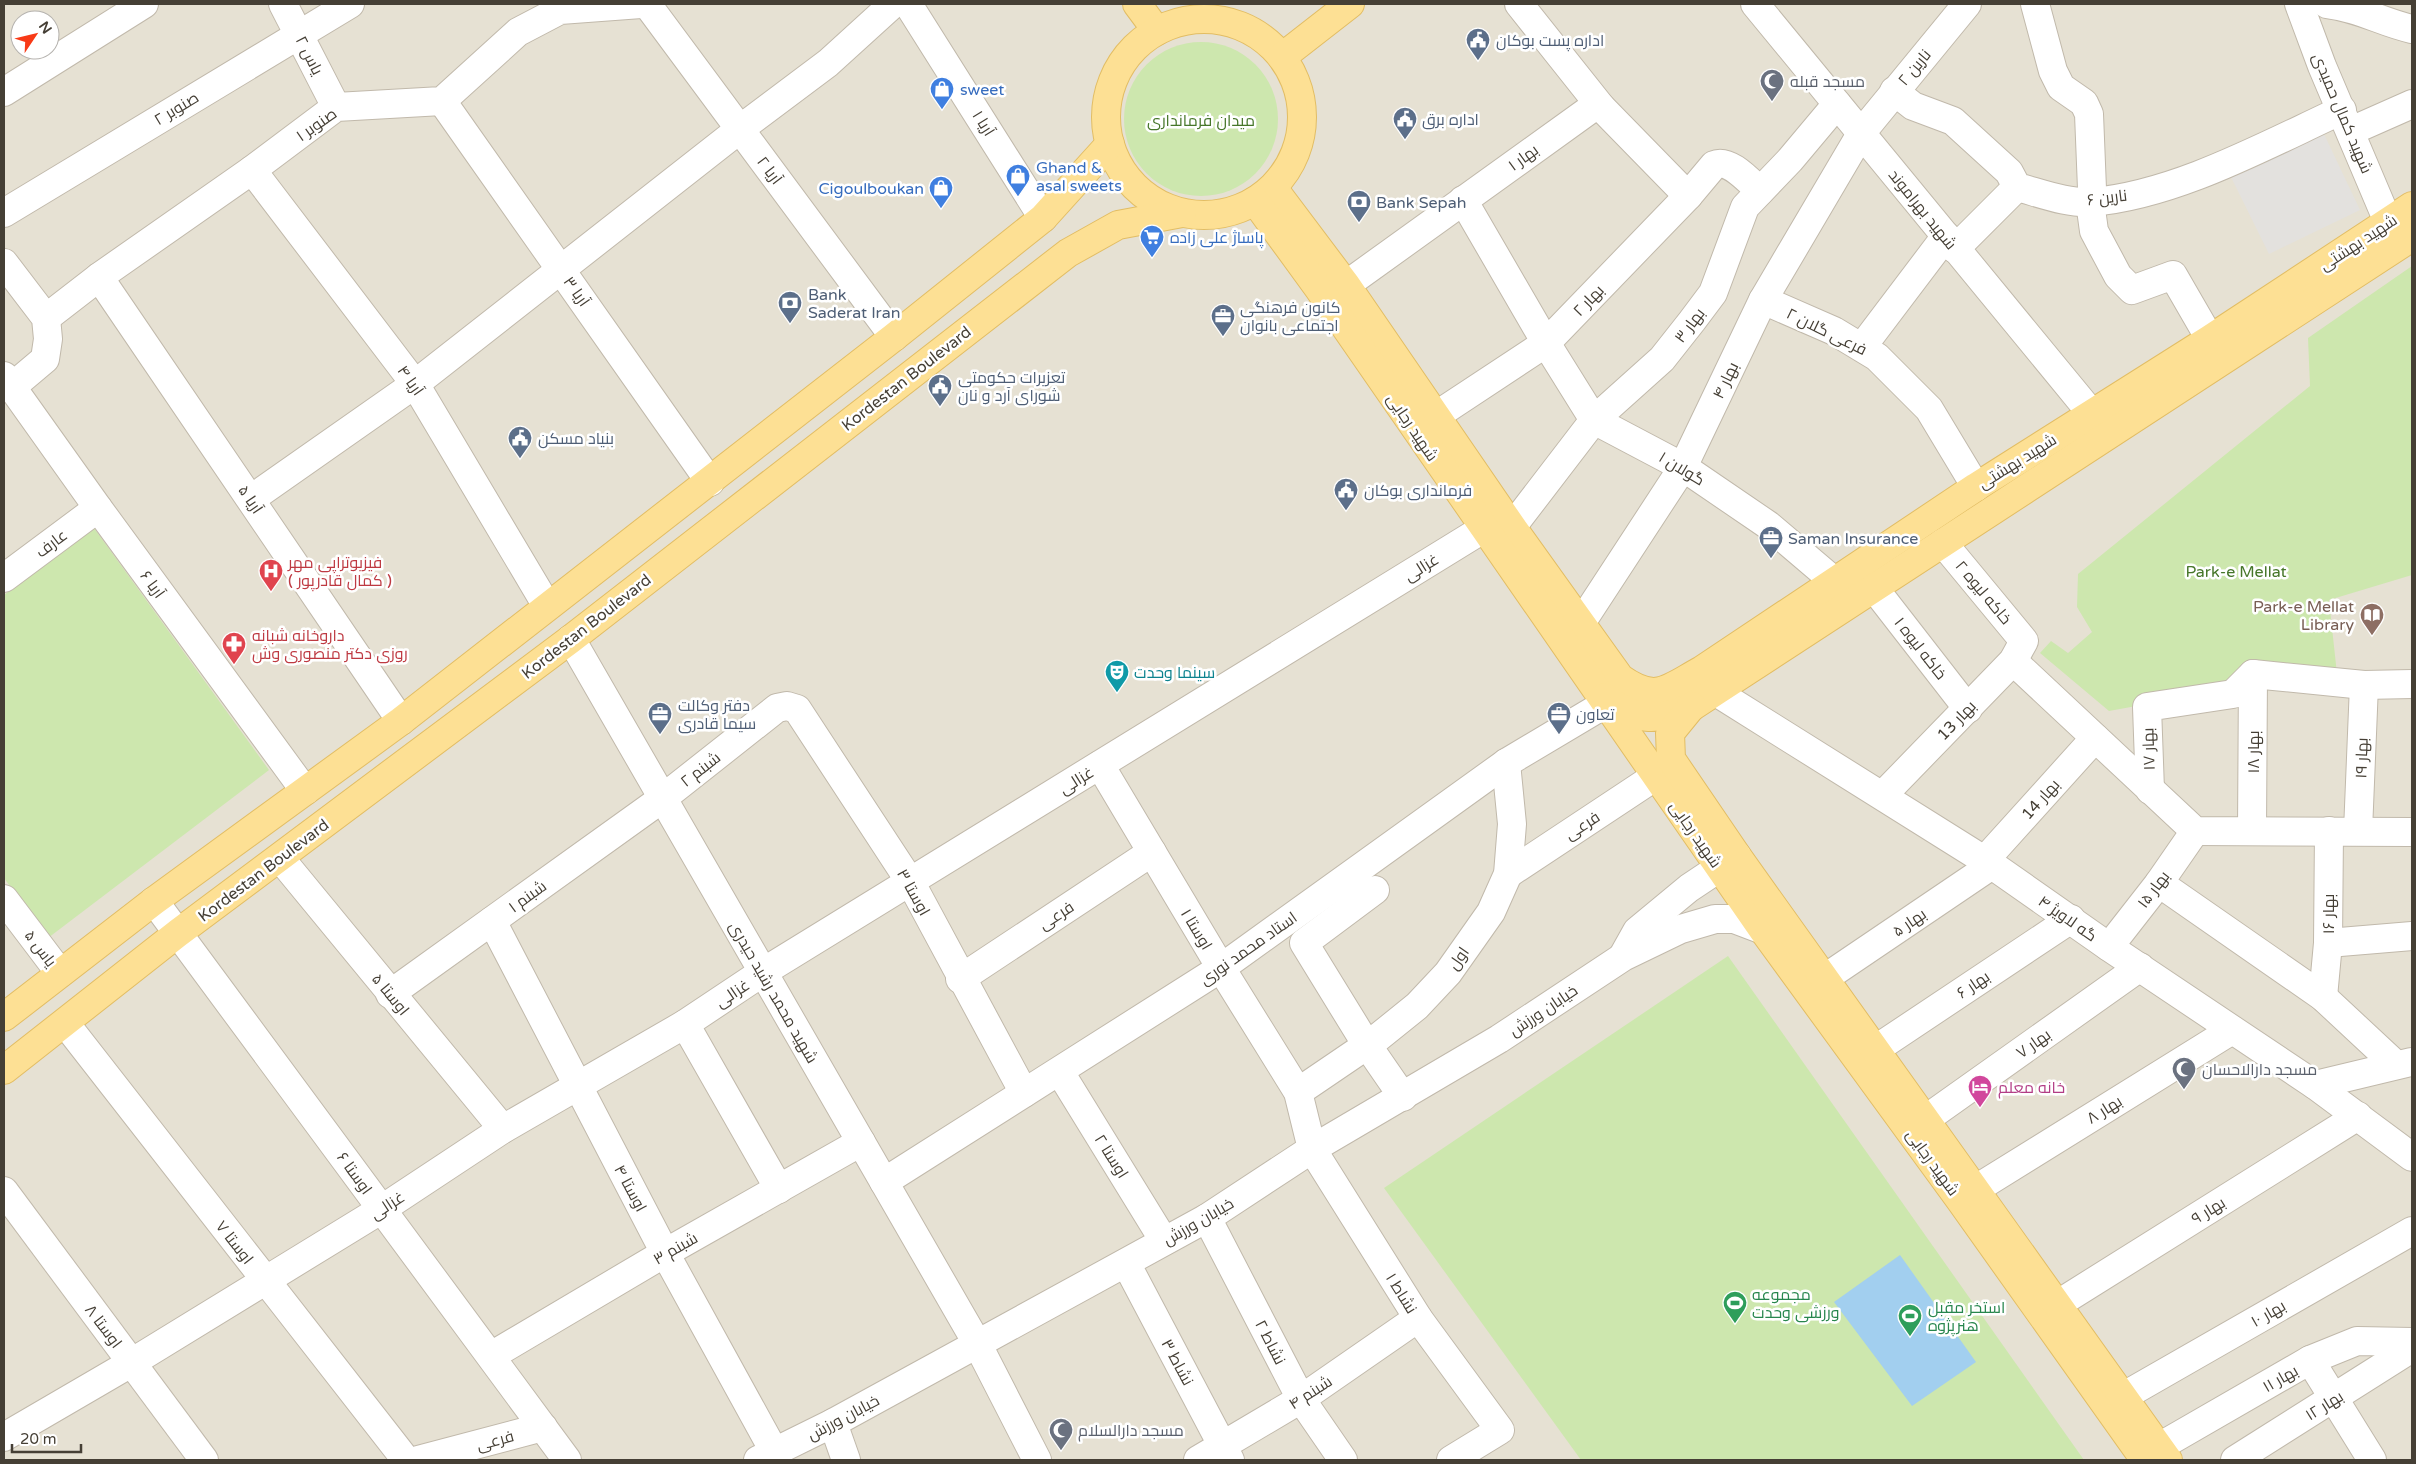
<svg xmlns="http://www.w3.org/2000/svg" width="2416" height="1464" viewBox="0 0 2416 1464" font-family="'Varela Round',Cairo,sans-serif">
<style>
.residential{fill:#e6e1d3;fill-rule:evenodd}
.green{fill:#cde7ae}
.parking{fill:#e3e1de}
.water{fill:#a2cfef}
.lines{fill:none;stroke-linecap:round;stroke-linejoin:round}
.minor-casing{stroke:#c1b9ab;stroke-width:30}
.major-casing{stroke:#e2bd64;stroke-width:30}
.minor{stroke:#fff;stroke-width:28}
.major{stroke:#fde094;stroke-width:28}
.labels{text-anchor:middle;stroke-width:5;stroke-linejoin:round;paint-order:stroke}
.service-label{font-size:16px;fill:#4e5e75;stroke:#fff;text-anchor:start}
.street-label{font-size:16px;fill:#453f35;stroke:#fff}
.worship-label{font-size:16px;fill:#5b616d;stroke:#fff;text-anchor:start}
.shop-label{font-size:16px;fill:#366cbe;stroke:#fff;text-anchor:start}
.park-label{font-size:16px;fill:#467629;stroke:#fff}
.health-label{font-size:16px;fill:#be3a42;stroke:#fff;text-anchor:start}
.education-label{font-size:16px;fill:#785e54;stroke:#fff;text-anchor:end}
.culture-label{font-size:16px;fill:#0d838f;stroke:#fff;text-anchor:start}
.hotel-label{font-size:16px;fill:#b23c85;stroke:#fff;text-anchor:start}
.leisure-label{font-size:16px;fill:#27864d;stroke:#fff;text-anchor:start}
</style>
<rect width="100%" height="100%" fill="#f2efe5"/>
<path class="residential" d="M4,4H2412V1460H4ZM20,20H50V50H20Z"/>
<g class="green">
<circle cx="1201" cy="119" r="77"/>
<path d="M2412,266V575L2329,600L2337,674L2229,689L2109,711L2040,653L2051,641L2068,653L2092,632L2077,607L2078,574L2310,386L2308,338Z"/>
<path d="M94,528L269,770L48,938L4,878V595Z"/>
<path d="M1728,956L2084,1460H1581L1384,1188Z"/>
</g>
<path class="parking" d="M2323,132L2360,210L2269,254L2231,177Z"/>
<path class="water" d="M1900,1255L1976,1362L1912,1406L1834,1302Z"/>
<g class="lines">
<defs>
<g id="minor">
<path d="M283,4L336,107"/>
<path d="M647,4L894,337"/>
<path d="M908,4L1043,218"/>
<path d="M1519,4L1601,107"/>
<path d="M1755,4L2092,414L2105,433"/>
<path d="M2035,4L2053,71L2061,87L2084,103L2089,114L2092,189L2090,202L2094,231L2118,276L2132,290L2173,275L2210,339"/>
<path d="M2299,4L2322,66L2397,243"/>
<path d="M2327,4C2360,8 2381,22 2412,29"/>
<path d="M1894,91L1913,106L1953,121L2009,172L2017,187C2040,193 2068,204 2092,202C2176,195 2266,145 2342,110"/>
<path d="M4,92L144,4"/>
<path d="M442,101L710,482"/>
<path d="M2351,131L2412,104"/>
<path d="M252,170L415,384L547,606"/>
<path d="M1463,200L1546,343L1594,420L1683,467L1768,525L1834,581"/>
<path d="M4,213L350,4"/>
<path d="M1955,249L2017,187"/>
<path d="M4,263L46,318L48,339L45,359L13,386"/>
<path d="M99,277L401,721"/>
<path d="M1346,285L1592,108L1601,107L1688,196"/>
<path d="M1763,300L1834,331L1877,357L1929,409L1976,487"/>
<path d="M46,318L99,277L252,170L336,107L442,101L518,32L560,10L641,4"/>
<path d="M1862,347L1946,236"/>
<path d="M4,376L98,508L305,791"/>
<path d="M1437,415L1546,343L1688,196L1714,165C1729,158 1749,181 1760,191"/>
<path d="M251,499L415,384L740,129L828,63L893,4"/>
<path d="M1512,527L1594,420L1662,359L1692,321L1713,293L1745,207L1790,160L1837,104"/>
<path d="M4,578L98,508"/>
<path d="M1874,588L1968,709"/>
<path d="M1581,623L1683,467L1763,300L1862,132L1967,4"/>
<path d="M571,639L978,1345L1037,1460"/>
<path d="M2013,661L2195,831L2412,832"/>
<path d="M1716,692L1992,865L2109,947L2315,1085L2412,1157"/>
<path d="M1100,765L1221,968L1298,1092L1312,1149L1418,1318L1500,1430L1451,1460"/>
<path d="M2150,790L2147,707L2233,694L2253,674L2364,685L2412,684"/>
<path d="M1883,795L2013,661L2024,641L1943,543"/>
<path d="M2252,830L2253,674"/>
<path d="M2358,831L2364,685"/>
<path d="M280,858L503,1129"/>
<path d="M1984,861L2095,738"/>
<path d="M1508,874L1656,776"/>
<path d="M2159,883L2323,997L2396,1065"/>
<path d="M1375,890L1304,943L1363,1039L1403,1097"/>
<path d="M4,899L60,973"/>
<path d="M154,901L567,1460"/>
<path d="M492,921L665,1253L775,1453"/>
<path d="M2328,943L2412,936"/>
<path d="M2109,947L2159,883L2195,831"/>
<path d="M1623,956L1637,931L1689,888L1737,856"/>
<path d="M1825,978L1992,865"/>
<path d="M960,979L1152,852"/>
<path d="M390,994L663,798L777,708L787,706L797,709L911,883L1024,1093"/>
<path d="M2323,997L2328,943L2329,831"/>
<path d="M65,1023L406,1460"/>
<path d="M685,1024L779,1189"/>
<path d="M1876,1049L2071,919"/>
<path d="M1060,1072L1164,1241"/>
<path d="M2315,1085L2411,1062"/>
<path d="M1298,1092L1376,1039L1417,1006L1448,973L1491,912L1508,874L1512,824L1506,763"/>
<path d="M1926,1119L2140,967"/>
<path d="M884,1182L1221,968L1506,763L1605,704"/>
<path d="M1976,1189L2232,1030"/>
<path d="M4,1191L204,1460"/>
<path d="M1207,1218L1301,1399L1343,1460"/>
<path d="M1126,1263L1230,1460"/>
<path d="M2058,1304L2358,1116"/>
<path d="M491,1356L665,1253L861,1142"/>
<path d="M2310,1360L2372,1460"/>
<path d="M2124,1396L2412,1231"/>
<path d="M833,1423L846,1460"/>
<path d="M4,1437L131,1363L382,1209L503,1129L685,1024L763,972L1483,529"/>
<path d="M2159,1447L2310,1360L2357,1341L2412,1342"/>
<path d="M418,1460L543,1427"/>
<path d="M758,1460L833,1423L1207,1218L1312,1149L1499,1039L1623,957L1681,929L1715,919H1734L1763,930"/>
<path d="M1198,1460L1301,1399L1418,1318"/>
<path d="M2235,1460L2412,1348"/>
</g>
<g id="major">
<path d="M1137,4L1157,31"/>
<circle cx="1204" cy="117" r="98"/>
<path d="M1282,57L1350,4"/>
<path d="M1273,188L1346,285L1512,527L1620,678C1657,704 1667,689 1702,670L1976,487L2210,339L2412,206"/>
<path d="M1255,201L1319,289L1763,930L1960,1200L2145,1460"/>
<path d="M1604,697C1636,721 1656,723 1693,706L2412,237"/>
<path d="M1692,706L1670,733L1671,759L1737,856L2168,1460"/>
<path d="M4,1017L154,901L401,721L894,337L1043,218L1110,144"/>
<path d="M4,1070L178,933L571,639L1068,253L1118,225L1182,213"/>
</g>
</defs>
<use href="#minor" class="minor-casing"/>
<use href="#major" class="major-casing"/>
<use href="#minor" class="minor"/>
<use href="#major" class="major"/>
</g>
<defs>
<symbol id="civic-pin" viewBox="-11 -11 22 30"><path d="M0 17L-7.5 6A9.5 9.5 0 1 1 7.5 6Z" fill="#5c6f8a" stroke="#fff"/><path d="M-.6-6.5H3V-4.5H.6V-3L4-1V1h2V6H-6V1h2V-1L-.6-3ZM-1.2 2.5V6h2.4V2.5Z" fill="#fff"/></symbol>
<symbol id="mosque-pin" viewBox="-11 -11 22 30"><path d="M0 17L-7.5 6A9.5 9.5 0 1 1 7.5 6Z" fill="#6b7280" stroke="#fff"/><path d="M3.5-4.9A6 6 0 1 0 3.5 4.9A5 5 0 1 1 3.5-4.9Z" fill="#fff"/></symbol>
<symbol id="shop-pin" viewBox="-11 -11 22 30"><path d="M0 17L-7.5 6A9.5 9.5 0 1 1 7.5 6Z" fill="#3f7fe0" stroke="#fff"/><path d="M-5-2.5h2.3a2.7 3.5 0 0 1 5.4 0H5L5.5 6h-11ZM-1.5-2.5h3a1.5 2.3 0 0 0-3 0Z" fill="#fff"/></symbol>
<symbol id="bank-pin" viewBox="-11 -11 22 30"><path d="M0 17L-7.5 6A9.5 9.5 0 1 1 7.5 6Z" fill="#5c6f8a" stroke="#fff"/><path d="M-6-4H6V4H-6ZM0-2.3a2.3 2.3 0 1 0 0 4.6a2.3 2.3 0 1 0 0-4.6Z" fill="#fff"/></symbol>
<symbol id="supermarket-pin" viewBox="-11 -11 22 30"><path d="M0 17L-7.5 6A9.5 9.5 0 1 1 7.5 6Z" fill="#3f7fe0" stroke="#fff"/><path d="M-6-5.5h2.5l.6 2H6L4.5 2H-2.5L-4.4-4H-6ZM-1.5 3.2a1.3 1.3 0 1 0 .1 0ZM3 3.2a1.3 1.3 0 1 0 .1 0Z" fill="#fff"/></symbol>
<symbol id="office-pin" viewBox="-11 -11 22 30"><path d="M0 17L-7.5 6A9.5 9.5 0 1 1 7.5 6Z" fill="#5c6f8a" stroke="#fff"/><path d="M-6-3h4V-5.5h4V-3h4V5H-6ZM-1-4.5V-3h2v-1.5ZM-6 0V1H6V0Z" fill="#fff"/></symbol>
<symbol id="hospital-pin" viewBox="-11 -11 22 30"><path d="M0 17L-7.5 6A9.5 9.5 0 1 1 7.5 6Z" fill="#e0444e" stroke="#fff"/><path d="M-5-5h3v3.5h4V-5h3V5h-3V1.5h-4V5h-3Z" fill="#fff"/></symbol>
<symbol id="library-pin" viewBox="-11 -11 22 30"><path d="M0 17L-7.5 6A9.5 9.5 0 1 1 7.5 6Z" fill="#8d6e63" stroke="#fff"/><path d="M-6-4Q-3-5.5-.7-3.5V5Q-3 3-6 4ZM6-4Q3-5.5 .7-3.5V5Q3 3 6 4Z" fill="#fff"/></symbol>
<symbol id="pharmacy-pin" viewBox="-11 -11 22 30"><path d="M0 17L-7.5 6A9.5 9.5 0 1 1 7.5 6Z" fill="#e0444e" stroke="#fff"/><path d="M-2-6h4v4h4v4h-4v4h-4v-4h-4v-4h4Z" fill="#fff"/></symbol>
<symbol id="theatre-pin" viewBox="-11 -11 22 30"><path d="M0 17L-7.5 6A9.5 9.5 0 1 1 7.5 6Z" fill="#0f9aa8" stroke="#fff"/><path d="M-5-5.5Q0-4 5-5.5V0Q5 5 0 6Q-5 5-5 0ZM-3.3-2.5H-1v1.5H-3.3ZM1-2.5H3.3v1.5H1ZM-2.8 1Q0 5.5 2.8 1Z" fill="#fff"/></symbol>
<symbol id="hotel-pin" viewBox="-11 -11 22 30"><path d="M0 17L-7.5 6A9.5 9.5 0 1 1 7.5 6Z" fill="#d1479c" stroke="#fff"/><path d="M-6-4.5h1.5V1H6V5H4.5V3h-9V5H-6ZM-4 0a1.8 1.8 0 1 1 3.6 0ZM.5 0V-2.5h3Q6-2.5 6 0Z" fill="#fff"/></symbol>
<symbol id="stadium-pin" viewBox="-11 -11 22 30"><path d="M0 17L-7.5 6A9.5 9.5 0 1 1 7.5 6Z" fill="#2e9e5b" stroke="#fff"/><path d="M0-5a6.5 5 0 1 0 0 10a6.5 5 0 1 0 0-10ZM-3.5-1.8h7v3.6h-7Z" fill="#fff"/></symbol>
</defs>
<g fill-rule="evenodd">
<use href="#civic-pin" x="1464" y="26" width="28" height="38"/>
<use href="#mosque-pin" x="1758" y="67" width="28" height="38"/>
<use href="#shop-pin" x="928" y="75" width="28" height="38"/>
<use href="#civic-pin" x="1391" y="105" width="28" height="38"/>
<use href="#shop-pin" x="1004" y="162" width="28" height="38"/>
<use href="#shop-pin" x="927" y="174" width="28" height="38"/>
<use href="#bank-pin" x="1345" y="188" width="28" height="38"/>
<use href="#supermarket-pin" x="1138" y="223" width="28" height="38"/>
<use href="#bank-pin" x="776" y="289" width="28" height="38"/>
<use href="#office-pin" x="1209" y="302" width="28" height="38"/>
<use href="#civic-pin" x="926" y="372" width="28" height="38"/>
<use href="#civic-pin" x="506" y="424" width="28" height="38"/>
<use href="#civic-pin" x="1332" y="476" width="28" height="38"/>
<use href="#office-pin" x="1757" y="524" width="28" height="38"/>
<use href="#hospital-pin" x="257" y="557" width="28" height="38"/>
<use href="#library-pin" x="2358" y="601" width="28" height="38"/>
<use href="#pharmacy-pin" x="220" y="630" width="28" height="38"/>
<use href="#theatre-pin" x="1103" y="658" width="28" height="38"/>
<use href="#office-pin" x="646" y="700" width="28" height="38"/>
<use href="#office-pin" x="1545" y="700" width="28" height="38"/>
<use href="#mosque-pin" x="2170" y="1055" width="28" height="38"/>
<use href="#hotel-pin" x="1966" y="1073" width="28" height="38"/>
<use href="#stadium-pin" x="1721" y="1289" width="28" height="38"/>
<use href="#stadium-pin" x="1896" y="1302" width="28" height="38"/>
<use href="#mosque-pin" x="1047" y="1416" width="28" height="38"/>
</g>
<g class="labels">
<g class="service-label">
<text x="1496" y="46">اداره پست بوکان</text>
<text x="1422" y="125">اداره برق</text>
<text x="1376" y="208">Bank Sepah</text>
<text x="808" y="300">Bank<tspan x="808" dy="18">Saderat Iran</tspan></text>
<text x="1240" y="313">کانون فرهنگی<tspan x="1240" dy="18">اجتماعی بانوان</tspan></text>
<text x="958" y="383">تعزیرات حکومتی<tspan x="958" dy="18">شورای آرد و نان</tspan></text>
<text x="538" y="444">بنیاد مسکن</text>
<text x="1364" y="496">فرمانداری بوکان</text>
<text x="1788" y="544">Saman Insurance</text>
<text x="678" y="711">دفتر وکالت<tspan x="678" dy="18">سیما قادری</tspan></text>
<text x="1576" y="720">تعاون</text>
</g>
<g class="street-label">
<text transform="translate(310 55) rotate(63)" y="6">یاس ۲</text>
<text transform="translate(1914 67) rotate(-50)" y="6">نارین ۲</text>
<text transform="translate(176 108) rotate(-31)" y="6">صنوبر ۲</text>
<text transform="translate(2343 113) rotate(67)" y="6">شهید کمال حمیدی</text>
<text transform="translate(984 123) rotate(58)" y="6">آریا ۱</text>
<text transform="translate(316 124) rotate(-35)" y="6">صنوبر ۱</text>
<text transform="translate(1523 157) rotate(-36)" y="6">بهار ۱</text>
<text transform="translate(770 170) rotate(53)" y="6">آریا ۲</text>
<text transform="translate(2107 197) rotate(-7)" y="6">نارین ۶</text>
<text transform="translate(1923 209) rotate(51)" y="6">شهید بهراموند</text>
<text transform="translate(2358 242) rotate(-33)" y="6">شهید بهشتی</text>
<text transform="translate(577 291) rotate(55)" y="6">آریا ۳</text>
<text transform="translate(1588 300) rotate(-46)" y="6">بهار ۲</text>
<text transform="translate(1689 325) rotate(-53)" y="6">بهار ۳</text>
<text transform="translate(1827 331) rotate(26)" y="6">فرعی گلان ۲</text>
<text transform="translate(906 378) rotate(-38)" y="6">Kordestan Boulevard</text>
<text transform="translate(411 380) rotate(55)" y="6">آریا ۴</text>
<text transform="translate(1725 380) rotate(-64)" y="6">بهار ۴</text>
<text transform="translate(1413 427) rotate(56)" y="6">شهید رجایی</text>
<text transform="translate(2017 461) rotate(-32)" y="6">شهید بهشتی</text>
<text transform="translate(1682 468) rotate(31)" y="6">گولان ۱</text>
<text transform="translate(251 499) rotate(56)" y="6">آریا ۵</text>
<text transform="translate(51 543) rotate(-37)" y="6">عارف</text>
<text transform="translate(1421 567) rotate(-32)" y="6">غزالی</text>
<text transform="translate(153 584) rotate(54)" y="6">آریا ۶</text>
<text transform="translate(1984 592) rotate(50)" y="6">خاکه لیوه ۲</text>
<text transform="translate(586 626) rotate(-38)" y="6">Kordestan Boulevard</text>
<text transform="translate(1921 648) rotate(52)" y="6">خاکه لیوه ۱</text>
<text transform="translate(1956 720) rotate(-46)" y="6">بهار 13</text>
<text transform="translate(2148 749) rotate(-92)" y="6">بهار ۱۷</text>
<text transform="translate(2253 752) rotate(-90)" y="6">بهار ۱۸</text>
<text transform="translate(2361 758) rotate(-88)" y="6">بهار ۱۹</text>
<text transform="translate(700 769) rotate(-38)" y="6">شبنم ۲</text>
<text transform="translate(1076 780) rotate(-32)" y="6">غزالی</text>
<text transform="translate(2040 799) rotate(-48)" y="6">بهار 14</text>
<text transform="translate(1582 825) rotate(-33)" y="6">فرعی</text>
<text transform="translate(1696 834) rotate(55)" y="6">شهید رجایی</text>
<text transform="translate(263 870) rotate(-37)" y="6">Kordestan Boulevard</text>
<text transform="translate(2153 889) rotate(-53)" y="6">بهار ۱۵</text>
<text transform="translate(914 892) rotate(61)" y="6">اوستا ۳</text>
<text transform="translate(527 896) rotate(-36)" y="6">شبنم ۱</text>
<text transform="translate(2328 914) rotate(-90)" y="6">بهار ۱۶</text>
<text transform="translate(1056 915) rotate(-33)" y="6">فرعی</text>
<text transform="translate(2068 918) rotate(35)" y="6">گه لاویژ ۴</text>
<text transform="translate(1909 922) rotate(-34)" y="6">بهار ۵</text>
<text transform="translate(1197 929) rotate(59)" y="6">اوستا ۱</text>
<text transform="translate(41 948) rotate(53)" y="6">یاس ۵</text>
<text transform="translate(1248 948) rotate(-35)" y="6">استاد محمد نوری</text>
<text transform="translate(1458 958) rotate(-55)" y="6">اول</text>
<text transform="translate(1973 984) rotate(-34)" y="6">بهار ۶</text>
<text transform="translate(774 992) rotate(60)" y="6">شهید محمد رشید حیدری</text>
<text transform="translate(732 993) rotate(-34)" y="6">غزالی</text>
<text transform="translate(391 994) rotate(51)" y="6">اوستا ۵</text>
<text transform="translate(1543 1010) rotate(-34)" y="6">خیابان ورزش</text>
<text transform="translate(2033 1043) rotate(-35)" y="6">بهار ۷</text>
<text transform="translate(2104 1109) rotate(-32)" y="6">بهار ۸</text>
<text transform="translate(1112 1156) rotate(58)" y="6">اوستا ۲</text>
<text transform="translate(1933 1162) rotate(54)" y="6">شهید رجایی</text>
<text transform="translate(355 1173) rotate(54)" y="6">اوستا ۶</text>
<text transform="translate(631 1188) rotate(62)" y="6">اوستا ۴</text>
<text transform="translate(387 1205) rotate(-33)" y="6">غزالی</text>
<text transform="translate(2208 1210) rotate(-32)" y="6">بهار ۹</text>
<text transform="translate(1198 1221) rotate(-30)" y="6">خیابان ورزش</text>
<text transform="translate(235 1242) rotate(52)" y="6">اوستا ۷</text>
<text transform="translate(675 1248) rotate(-30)" y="6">شبنم ۳</text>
<text transform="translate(1402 1293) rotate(58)" y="6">نشاط ۱</text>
<text transform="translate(2268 1313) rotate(-30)" y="6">بهار ۱۰</text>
<text transform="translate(104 1326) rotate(53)" y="6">اوستا ۸</text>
<text transform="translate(1271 1342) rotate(63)" y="6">نشاط ۲</text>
<text transform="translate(1178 1362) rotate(62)" y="6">نشاط ۳</text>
<text transform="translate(2280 1378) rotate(-30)" y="6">بهار ۱۱</text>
<text transform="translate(1310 1392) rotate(-33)" y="6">شبنم ۴</text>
<text transform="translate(2324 1405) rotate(-32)" y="6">بهار ۱۲</text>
<text transform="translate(843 1417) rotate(-28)" y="6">خیابان ورزش</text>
<text transform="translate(495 1440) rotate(-15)" y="6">فرعی</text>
</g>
<g class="worship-label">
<text x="1790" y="87">مسجد قبله</text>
<text x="2202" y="1075">مسجد دارالاحسان</text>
<text x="1078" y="1436">مسجد دارالسلام</text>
</g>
<g class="shop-label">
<text x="960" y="95">sweet</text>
<text x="1036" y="173">Ghand &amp;<tspan x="1036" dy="18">asal sweets</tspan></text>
<text x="924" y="194" text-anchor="end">Cigoulboukan</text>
<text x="1170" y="243">پاساژ علی زاده</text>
</g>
<g class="park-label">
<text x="1201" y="126">میدان فرمانداری</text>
<text x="2236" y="577">Park-e Mellat</text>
</g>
<g class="health-label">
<text x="288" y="568">فیزیوتراپی مهر<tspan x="288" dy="18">( کمال قادرپور )</tspan></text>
<text x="252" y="641">داروخانه شبانه<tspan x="252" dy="18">روزی دکتر منصوری وش</tspan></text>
</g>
<g class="education-label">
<text x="2354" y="612">Park-e Mellat<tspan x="2354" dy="18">Library</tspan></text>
</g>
<g class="culture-label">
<text x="1134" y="678">سینما وحدت</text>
</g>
<g class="hotel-label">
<text x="1998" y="1093">خانه معلم</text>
</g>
<g class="leisure-label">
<text x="1752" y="1300">مجموعه<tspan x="1752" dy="18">ورزشی وحدت</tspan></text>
<text x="1928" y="1313">استخر مقبل<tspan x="1928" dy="18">هنرپژوه</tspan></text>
</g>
</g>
<rect width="2416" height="1464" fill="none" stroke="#453f35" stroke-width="10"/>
<g transform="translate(35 35) rotate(55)"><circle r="24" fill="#ffffff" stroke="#b5b2ae"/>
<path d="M0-4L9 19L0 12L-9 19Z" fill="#f83a17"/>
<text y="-8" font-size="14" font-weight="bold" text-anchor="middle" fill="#453f35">N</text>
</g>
<path d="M12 1444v8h69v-8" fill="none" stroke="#453f35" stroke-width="2.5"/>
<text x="20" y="1444" font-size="15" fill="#453f35" stroke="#ffffff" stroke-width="4" paint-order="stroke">20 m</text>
</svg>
